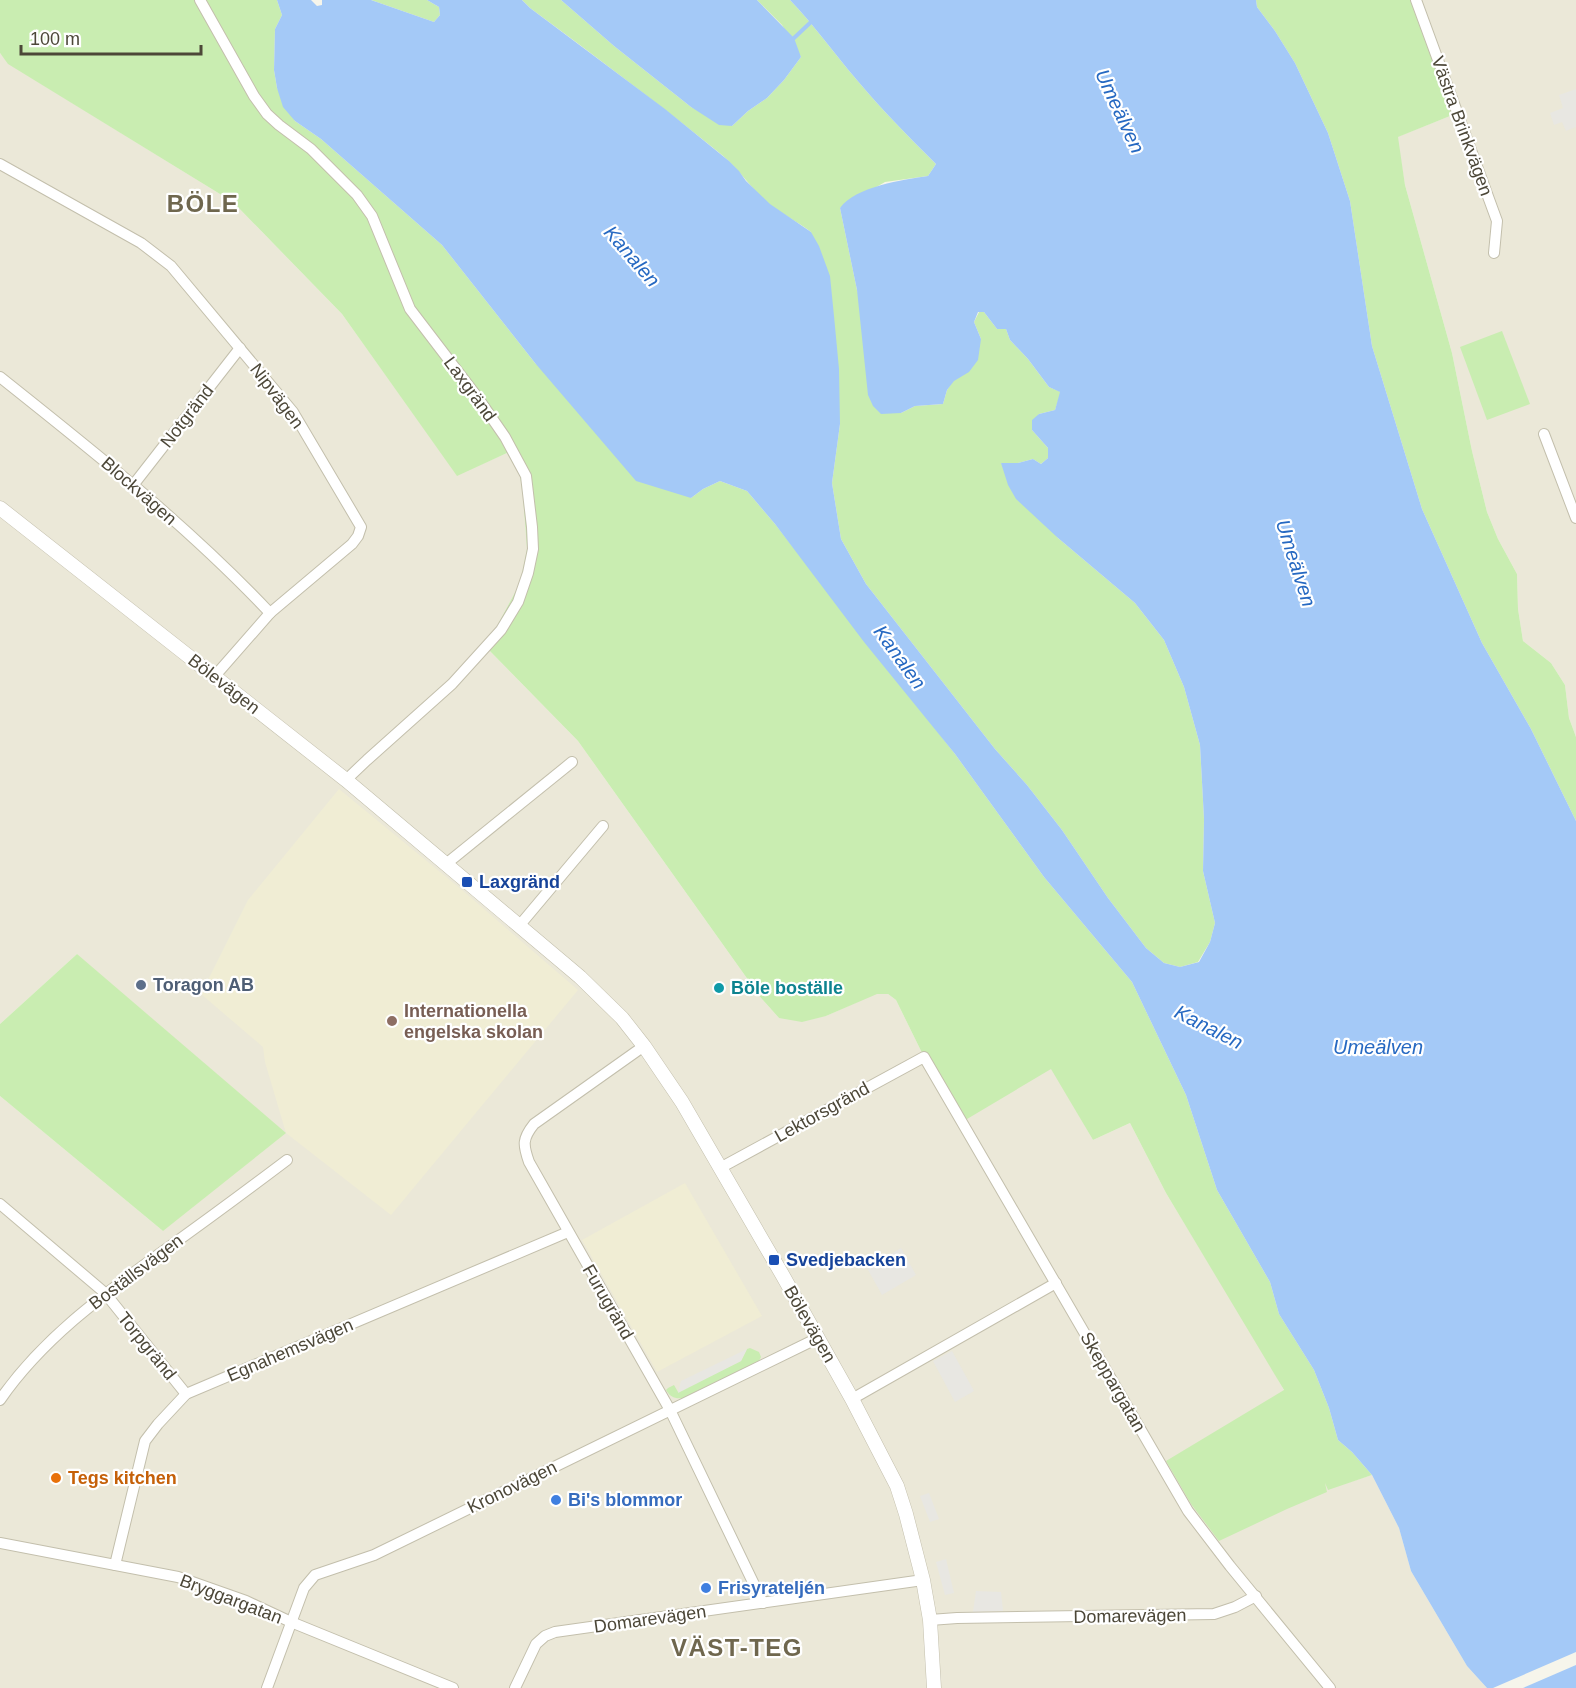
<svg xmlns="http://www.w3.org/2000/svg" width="1576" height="1688" viewBox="0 0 1576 1688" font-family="Arial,sans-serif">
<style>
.residential{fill:#ebe8d8}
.education{fill:#f0edd4}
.green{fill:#c9edb1}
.parking{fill:#e8e7e2}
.water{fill:#a4c9f7}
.pier{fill:#f6f5eb}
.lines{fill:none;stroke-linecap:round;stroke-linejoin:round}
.stream{stroke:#a4c9f7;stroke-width:4}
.minor-casing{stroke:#c3bfac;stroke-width:12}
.tertiary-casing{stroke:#c3bfac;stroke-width:15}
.minor{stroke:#fff;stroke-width:10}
.tertiary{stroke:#fff;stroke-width:14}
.transit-dot{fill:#1a4fb4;stroke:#fff;stroke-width:2}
.service-dot{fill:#5c6f8a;stroke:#fff;stroke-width:2}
.culture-dot{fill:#0f9aa8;stroke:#fff;stroke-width:2}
.education-dot{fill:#8d6e63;stroke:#fff;stroke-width:2}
.food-dot{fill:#e8710a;stroke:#fff;stroke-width:2}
.shop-dot{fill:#3f7fe0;stroke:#fff;stroke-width:2}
.labels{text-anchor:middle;stroke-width:4.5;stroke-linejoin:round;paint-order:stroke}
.street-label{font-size:18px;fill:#4c4738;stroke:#fff}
.transit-label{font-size:18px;font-weight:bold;fill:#164399;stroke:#fff;text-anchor:start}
.service-label{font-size:18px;font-weight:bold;fill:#4e5e75;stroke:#fff;text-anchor:start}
.culture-label{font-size:18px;font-weight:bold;fill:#0d838f;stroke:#fff;text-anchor:start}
.education-label{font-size:18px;font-weight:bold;fill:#785e54;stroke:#fff;text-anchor:start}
.food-label{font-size:18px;font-weight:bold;fill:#c56008;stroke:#fff;text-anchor:start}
.shop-label{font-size:18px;font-weight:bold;fill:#366cbe;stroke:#fff;text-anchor:start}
.water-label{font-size:20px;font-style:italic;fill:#2669c2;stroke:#fff}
.district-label{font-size:24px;font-weight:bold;letter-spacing:1.5px;fill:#6f674e;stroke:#fff}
</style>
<rect width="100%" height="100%" fill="#f6f5eb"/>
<g class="residential">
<path d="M1411,0H1576V737L1569,718L1565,685L1551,663L1523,641L1518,609L1517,574L1498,539L1487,512L1472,451L1452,353L1405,185L1397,137L1455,114Z"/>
<path d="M0,53L9,64L233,202L342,314L457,475L507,453L520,476L523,496L527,549L520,583L497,626L483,644L578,741L761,998L779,1018L826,1016L877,993L888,994L896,1000L924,1057L1052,1069L1093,1140L1130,1123L1166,1193L1263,1353L1299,1417L1328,1489L1372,1475L1399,1528L1411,1571L1467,1666L1487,1688H0V1096L163,1231L77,954L0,1024Z"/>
</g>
<g class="education">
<path d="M339,789L462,890L578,990L391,1215L286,1133L265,1062L263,1047L201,994L248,900Z"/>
<path d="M685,1183L762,1316L657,1372L582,1240Z"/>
</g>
<g class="green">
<path d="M0,0H277L282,15L275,29L274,70L277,88L295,121L321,139L442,245L535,363L691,498L703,489L720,481L747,491L775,524L955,754L1044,877L1132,982L1186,1095L1217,1190L1270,1282L1279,1314L1314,1370L1329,1408L1338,1440L1352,1452L1372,1475L1328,1490L1325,1483L1327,1492L1287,1509L1219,1541L1191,1504L1166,1461L1284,1390L1166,1193L1130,1123L1093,1140L1051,1069L962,1122L924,1057L896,1000L888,994H877L826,1016L802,1022L779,1018L761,998L578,741L483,644L497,626L520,583L527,549L523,496L520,476L507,453L457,476L342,314L233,202L8,64L0,53Z"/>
<path d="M371,0H427L439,7L440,15L434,22Z"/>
<path d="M522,0H561L614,46L691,107L732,126L748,111L767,98L784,80L801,57L782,25L757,0H790C814,25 834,53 856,79C881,109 908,136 936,164L928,176L885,182L840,208L857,290L901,413L915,406L943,404L947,390L981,339L974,322L979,312H984L997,329H1006L1010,340L1028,359L1049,387L1061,392L1055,410L1039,414L1032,430L1048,448V458L1041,464L1033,459L1018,463H1001L1058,538L1135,603L1164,640L1184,687L1200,745L1204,819L1203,871L1215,923L1210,942L1198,962L1180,967L1164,963L1146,948L1108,898L1062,830L1027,785L995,749L866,584L841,539L832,483L840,424L811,232C798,222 782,214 769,204C751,189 740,170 722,155C659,104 595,56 530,8Z"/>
<path d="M1256,0H1411L1455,114L1398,137L1405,185L1452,353L1472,451L1487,512L1498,539L1517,574L1518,609L1523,641L1551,663L1565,685L1569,718L1576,737V821L1531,729L1482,643L1422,509L1372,346L1350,201L1328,133L1295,63L1275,31L1257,7Z"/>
<path d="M1502,331L1530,404L1487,420L1460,347Z"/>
<path d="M77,954L286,1133L163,1231L0,1096V1024Z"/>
<path d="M750,1348L759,1352L761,1357L759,1361L683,1398C675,1399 670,1397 666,1390L668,1388L674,1385L678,1392L741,1361L747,1349Z"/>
</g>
<g class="parking">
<path d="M1576,89V127L1566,131L1562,122L1554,125L1550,113L1563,108L1559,95Z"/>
<path d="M901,1248L916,1275L882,1295L867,1268Z"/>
<path d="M747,1349L741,1361L678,1393L681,1381Z"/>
<path d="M952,1351L974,1391L955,1402L933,1361Z"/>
<path d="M929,1493L939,1519L930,1522L920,1496Z"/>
<path d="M946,1559L954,1593L945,1595L936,1562Z"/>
<path d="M976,1591L1001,1592L1003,1611L973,1612Z"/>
</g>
<g class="water">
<path d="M277,0H311L317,6L322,5V0H371L434,22L440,15L439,7L427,0H522L530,8L665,109L729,161L739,171L746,181L770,204L811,232L819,246L830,276L834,316L839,369L840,424L832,483L841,539L866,584L995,749L1027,785L1062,830L1108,898L1146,948L1164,963L1180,967L1199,962L1210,942L1215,923L1203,871L1204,819L1200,745L1184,687L1164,640L1135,603L1058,538L1016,499L1008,485L1001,463H1018L1033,459L1041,464L1048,458V448L1032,430V420L1039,414L1055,410L1060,392L1049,387L1028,359L1010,340L1006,329H997L984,312H978L974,322L981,339L978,360L969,372L954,381L947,390L943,404L915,406L901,413L881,414L873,406L868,395L857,290L840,208C856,186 903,180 928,176L936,164C908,136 881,109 856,79C834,53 814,25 790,0H1256L1257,7L1275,31L1295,63L1328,133L1350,201L1372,346L1422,509L1482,643L1531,729L1576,821V1688H1487L1467,1666L1411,1571L1399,1528L1372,1475L1352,1452L1338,1440L1329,1408L1314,1370L1279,1314L1270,1282L1217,1190L1186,1095L1132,982L1044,877L955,754L864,642L775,524L747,491L720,481L703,489L691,498L636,481L535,363L442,245L321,139L295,121L283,107L277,88L274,70L275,29L282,15Z"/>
<path d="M561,0H757L794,38L801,57L784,80L767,98L748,111L732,126L719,125L691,107L614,46Z"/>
</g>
<path class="pier" d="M1576,1652V1665L1523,1688H1493Z"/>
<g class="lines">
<path class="stream" d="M794,38L811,22"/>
<defs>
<g id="minor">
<path d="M200,0L254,96L267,114L279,125L311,149L357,195L372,216L410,309L478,398L505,437L526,476L532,527L533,549L528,573L518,602L501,630L452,684L367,760L346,780"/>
<path d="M1416,0L1497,221L1494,253"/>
<path d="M0,164L141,243L171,266L293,412L361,527L358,536L352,544L270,613L214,677"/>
<path d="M0,377C93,451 188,526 270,613"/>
<path d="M1544,434L1576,518"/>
<path d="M134,484L240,348"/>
<path d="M446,864L572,762"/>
<path d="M519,926L603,826"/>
<path d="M644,1046L534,1124C522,1139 523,1145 529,1162L670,1410L763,1603"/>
<path d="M720,1168L924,1057L1188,1511L1230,1566L1330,1688"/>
<path d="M0,1204L105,1293L186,1394"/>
<path d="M852,1399L1056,1283"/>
<path d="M0,1400C42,1339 103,1295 162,1252C204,1222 246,1191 287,1160"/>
<path d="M0,1543L178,1577L246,1601L291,1622L453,1688"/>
<path d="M115,1565L145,1441L158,1424L186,1394L568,1232"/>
<path d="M930,1620L957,1618L1214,1614L1235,1607L1256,1596"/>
<path d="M267,1688L304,1588L315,1575L374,1555L818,1338"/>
<path d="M515,1688L536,1644L545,1636L555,1632L923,1580"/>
</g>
<path id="tertiary" d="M0,508L346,780L580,977L622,1018L644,1046L682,1102L783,1276L852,1399L897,1486L906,1514L923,1580L930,1620L934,1688"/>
</defs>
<use href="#minor" class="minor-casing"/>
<use href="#tertiary" class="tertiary-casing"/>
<use href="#minor" class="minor"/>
<use href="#tertiary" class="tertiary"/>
</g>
<g class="transit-dot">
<rect x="461" y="876" width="12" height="12" rx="3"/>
<rect x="768" y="1254" width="12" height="12" rx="3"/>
</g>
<circle class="service-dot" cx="141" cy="985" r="6"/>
<circle class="culture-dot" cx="719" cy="988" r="6"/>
<circle class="education-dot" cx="392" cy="1021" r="6"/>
<circle class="food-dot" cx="56" cy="1478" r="6"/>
<g class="shop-dot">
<circle cx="556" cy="1500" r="6"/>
<circle cx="706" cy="1588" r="6"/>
</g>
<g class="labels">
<g class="street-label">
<text transform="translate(1462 126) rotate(70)" y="6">Västra Brinkvägen</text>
<text transform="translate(470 389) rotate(54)" y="6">Laxgränd</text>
<text transform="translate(277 396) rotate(53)" y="6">Nipvägen</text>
<text transform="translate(187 416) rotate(-52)" y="6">Notgränd</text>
<text transform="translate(139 491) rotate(41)" y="6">Blockvägen</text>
<text transform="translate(224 684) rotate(38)" y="6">Bölevägen</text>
<text transform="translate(822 1112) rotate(-29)" y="6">Lektorsgränd</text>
<text transform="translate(136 1272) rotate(-37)" y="6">Boställsvägen</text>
<text transform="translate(608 1302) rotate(60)" y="6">Furugränd</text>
<text transform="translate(810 1324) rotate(60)" y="6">Bölevägen</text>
<text transform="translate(147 1346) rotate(51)" y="6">Torpgränd</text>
<text transform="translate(290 1350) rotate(-23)" y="6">Egnahemsvägen</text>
<text transform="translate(1113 1382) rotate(60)" y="6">Skeppargatan</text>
<text transform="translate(512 1487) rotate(-26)" y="6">Kronovägen</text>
<text transform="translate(231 1599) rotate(21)" y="6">Bryggargatan</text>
<text transform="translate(1130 1616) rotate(-1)" y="6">Domarevägen</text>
<text transform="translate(650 1619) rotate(-8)" y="6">Domarevägen</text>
</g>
<g class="transit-label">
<text x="479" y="888">Laxgränd</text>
<text x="786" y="1266">Svedjebacken</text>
</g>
<g class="service-label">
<text x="153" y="991">Toragon AB</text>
</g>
<g class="culture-label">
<text x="731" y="994">Böle boställe</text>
</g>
<g class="education-label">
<text x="404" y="1017">Internationella<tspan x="404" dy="21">engelska skolan</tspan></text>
</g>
<g class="food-label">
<text x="68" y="1484">Tegs kitchen</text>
</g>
<g class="shop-label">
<text x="568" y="1506">Bi's blommor</text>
<text x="718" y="1594">Frisyrateljén</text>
</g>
<g class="water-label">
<text transform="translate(1120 111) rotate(65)" y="7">Umeälven</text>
<text transform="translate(632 256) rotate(49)" y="7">Kanalen</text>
<text transform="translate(1296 563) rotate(72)" y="7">Umeälven</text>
<text transform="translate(900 657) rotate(54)" y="7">Kanalen</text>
<text transform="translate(1209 1027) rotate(27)" y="7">Kanalen</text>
<text x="1378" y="1054">Umeälven</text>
</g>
<g class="district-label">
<text x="203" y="212">BÖLE</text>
<text x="737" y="1656">VÄST-TEG</text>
</g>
</g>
<path d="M21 45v9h180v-9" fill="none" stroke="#4c4738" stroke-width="3"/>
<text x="30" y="45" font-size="18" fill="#4c4738" stroke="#ffffff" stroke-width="4.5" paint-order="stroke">100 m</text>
</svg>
